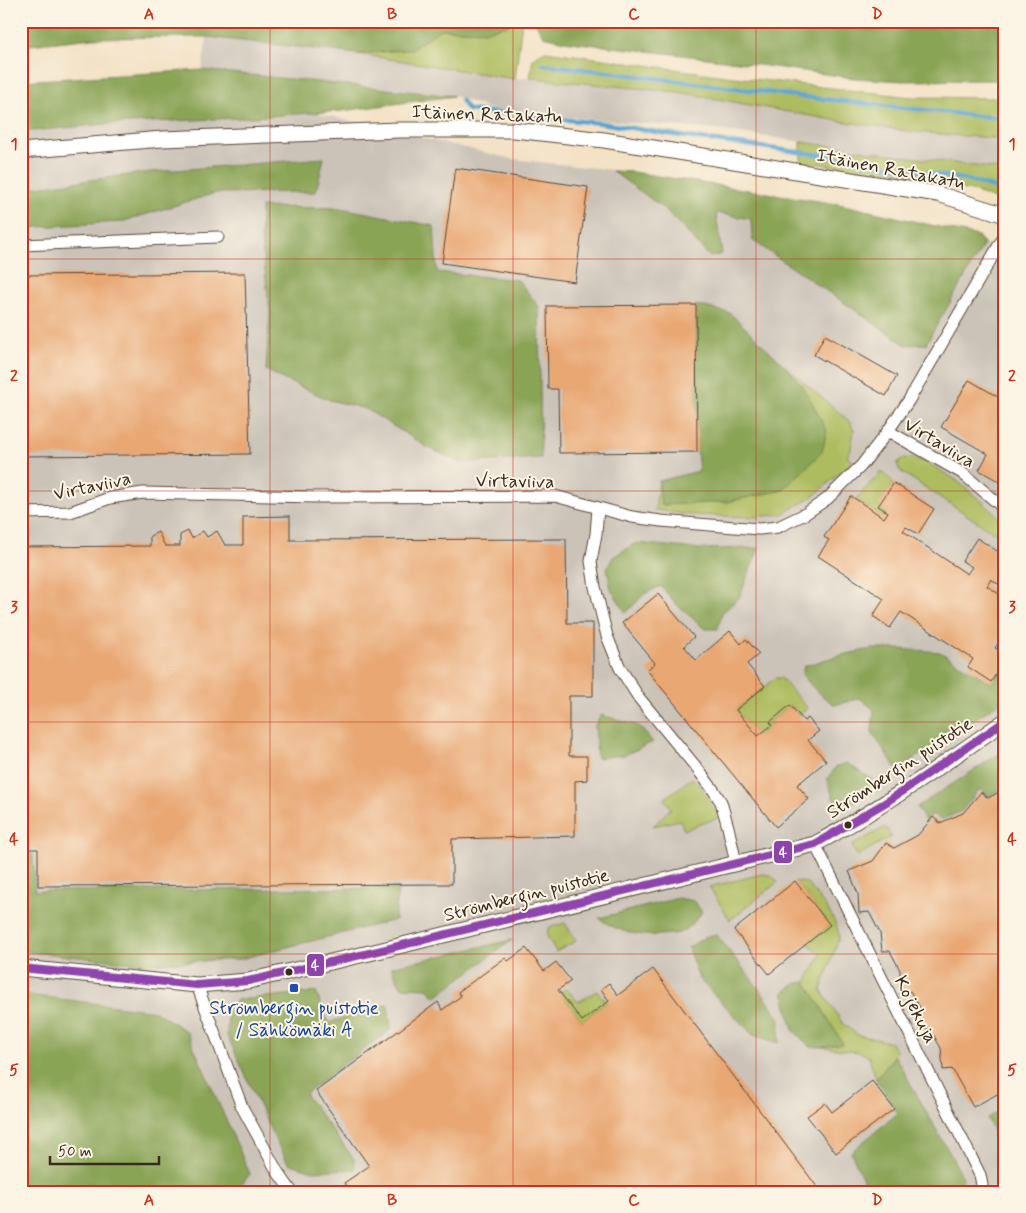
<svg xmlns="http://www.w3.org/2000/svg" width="1026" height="1213" viewBox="0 0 1026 1213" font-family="Mynerve,sans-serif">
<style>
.industrial{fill:#cbc3b8}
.green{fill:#adbc5f;stroke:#74733e}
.forest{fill:#8aa456;stroke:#62673a}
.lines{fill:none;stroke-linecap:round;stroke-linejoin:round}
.stream{stroke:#59a2d0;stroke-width:4.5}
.building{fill:#e8a773}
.minor-casing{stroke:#574637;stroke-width:13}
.tertiary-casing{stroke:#574637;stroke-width:17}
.minor{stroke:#fff;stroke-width:11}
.tertiary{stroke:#fff;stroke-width:15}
.bus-1-casing{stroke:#fcf5e5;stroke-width:11}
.bus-1{stroke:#8e44ad;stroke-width:8}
.grid{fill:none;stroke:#c8321e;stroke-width:1;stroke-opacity:0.55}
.bus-dot{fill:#3b2a1e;stroke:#fcf5e5;stroke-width:2}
.transit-dot{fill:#1a4fb4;stroke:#fcf5e5;stroke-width:2}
.labels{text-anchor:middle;stroke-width:4;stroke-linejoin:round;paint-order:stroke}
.street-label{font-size:19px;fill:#3b2a1e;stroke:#fcf5e5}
.transit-label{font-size:19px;fill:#164399;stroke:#fcf5e5}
.line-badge{stroke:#fcf5e5;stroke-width:2}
.badge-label{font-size:14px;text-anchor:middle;font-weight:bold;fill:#fff}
.neatline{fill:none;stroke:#c8321e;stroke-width:2}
.grid-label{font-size:16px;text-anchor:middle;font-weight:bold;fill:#c8321e}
</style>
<rect width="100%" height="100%" fill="#fcf5e5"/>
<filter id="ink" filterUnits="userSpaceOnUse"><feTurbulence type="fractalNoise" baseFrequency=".02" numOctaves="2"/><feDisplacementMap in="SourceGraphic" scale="10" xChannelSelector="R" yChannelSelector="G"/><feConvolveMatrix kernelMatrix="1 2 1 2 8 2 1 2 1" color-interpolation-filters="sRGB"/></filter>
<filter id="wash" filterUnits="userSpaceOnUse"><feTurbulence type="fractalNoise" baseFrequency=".0096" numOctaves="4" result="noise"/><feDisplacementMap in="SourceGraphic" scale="20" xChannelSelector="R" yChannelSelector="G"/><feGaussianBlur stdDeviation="1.12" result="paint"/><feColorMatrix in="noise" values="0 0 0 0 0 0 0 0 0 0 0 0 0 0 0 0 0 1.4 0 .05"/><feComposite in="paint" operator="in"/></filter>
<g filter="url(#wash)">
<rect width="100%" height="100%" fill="#f3e2c6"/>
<g class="industrial">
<path d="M207,37L358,54L515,79L530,78L678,92L833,120L914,132L1005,139V170L725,131L571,117L501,113L454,96L202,70Z"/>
<path d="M159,76L512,159L632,172L844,205L978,236L984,244L1005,250V1192H21V88Z"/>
</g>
<g class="green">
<path d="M510,21H522L515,79L358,54L412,49L440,29L486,31L510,24Z"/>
<path d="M545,51L725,76L911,97L1005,98V139L914,132L833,120L678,92L530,78L533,58Z"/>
<path d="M801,142L1005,170V203L976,192L884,172L801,162Z"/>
<path d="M785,366L850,422L854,430L851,449L847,457L853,461L815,495L782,514L756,517L690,515L655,510L659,481L661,505L726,502L783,490L804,388Z"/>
<path d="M911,458L926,462L956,480L987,506L1005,523V540L900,471L897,464L901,460Z"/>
<path d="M880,473H884L894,483L879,506L888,512L884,518L856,499Z"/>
<path d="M775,678H781L807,708L799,715L790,705L770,721L772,725L758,736L736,710Z"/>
<path d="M692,778C704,790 712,802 718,818L684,830L680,820L653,826L671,808L664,799Z"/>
<path d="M885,827L892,836L857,856L852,846Z"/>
<path d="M762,874L771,875L778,882L730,920L709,887Z"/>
<path d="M795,881L807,883C818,897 839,920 839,938L821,990L843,1024L858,1035L890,1042L897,1052L876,1079L869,1057L860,1052L821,1047L842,1043L806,982L821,954L807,943L830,925Z"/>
<path d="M565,923L576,941L556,952L547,936L548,928Z"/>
<path d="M567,989L578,1002L597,991L607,1002L582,1021L560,992Z"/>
</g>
<g class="forest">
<path d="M21,21H510V24L486,31L440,29L412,49L358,54L207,37L93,38L21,46Z"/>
<path d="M536,21H1005V80L903,81L853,78L723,60L570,42L543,36L536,24Z"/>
<path d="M202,70L454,96L342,111L239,118L107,124L21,132V81Z"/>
<path d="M324,158L316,192L216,193L121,222L21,228V189L151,172Z"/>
<path d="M612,171L632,172L844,205L978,236L984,244L926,344L906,345L752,240L751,219L716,213L722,254L710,257L666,210Z"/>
<path d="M261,207L341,208L434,226L437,272L518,280L539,307L541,458L461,463L427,447L366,409L330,400L287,381L266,370L270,313L261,237Z"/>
<path d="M696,305L730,313L785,366L804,388L827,431L822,452L783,490L726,502L661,505L659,481L699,471L697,452Z"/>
<path d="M636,543L697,549L759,548L739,598L722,613L718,629H705L677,605L661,586L644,594L626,613L611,589L607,568L613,557Z"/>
<path d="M871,649H900L940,652L991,683L1005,665V699L897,770L872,732L874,710L860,698L835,705C821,696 811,687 802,674L804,666L837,656Z"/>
<path d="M601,715L639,726L653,742L625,755L597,758L595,725Z"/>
<path d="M1005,750V787L989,796L980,789L962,811L941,820L933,814L925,821L917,807Z"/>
<path d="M847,763L871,779L874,788C866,796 848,808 836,806L827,779L837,766Z"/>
<path d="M33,854L35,891L398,888L395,920L240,959L143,964L21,951V855Z"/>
<path d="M678,898L694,901L702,912C697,919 692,926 683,931C679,934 673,934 668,934C645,938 618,933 599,918Z"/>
<path d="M716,934L760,990L780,1019L779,1043L753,1035L701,981L699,979L688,948L705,937Z"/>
<path d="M512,940L435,997L427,988L401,987L391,967Z"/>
<path d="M806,982L843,1044L821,1047L809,1046L793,1030L783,992L797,983Z"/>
<path d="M316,992L328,1023L388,1004L391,1029L305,1094L354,1159L355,1169L313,1171L288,1163L271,1131L227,1035L228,1010L237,1000Z"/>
<path d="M21,994L155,1011L187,1032L250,1174L235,1192H21Z"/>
<path d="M895,1056L963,1177L961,1192H870L867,1189L851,1152L898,1113L876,1079Z"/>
<path d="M1005,1108V1155L987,1118Z"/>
</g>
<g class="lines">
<g class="stream">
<path d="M543,64L805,97L978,116L1005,118"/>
<path d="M461,100L468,110L507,114"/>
<path d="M526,116L601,123L700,139L814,154L963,179L1005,191"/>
</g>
</g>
<g id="blocks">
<g class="building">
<path d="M455,168L588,187L575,282L442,263Z"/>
<path d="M245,273L250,454L21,456V275Z"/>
<path d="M696,305L697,452L559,453L558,389H548L547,306Z"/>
<path d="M825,335L897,376L886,396L814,355Z"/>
<path d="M969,380L1005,401V485L979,470L988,454L941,427Z"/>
<path d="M894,483L934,509L918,534L906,527L903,531L967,574L972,567L962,561L977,538L1005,556V580L1001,586L991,579L987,586L1005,598V633L995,648L1005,654V660L991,682L968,667L973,659L901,612L890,628L873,616L884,599L818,556L829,540L824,537L851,496L884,518L888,512L878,506Z"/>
<path d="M290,516V540L566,539L567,623H593V696H569V756H587V780L575,781V836L452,839V884L38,886V849H21V547L150,546V536L158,532L165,546H180V535L188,531L192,538L203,531L207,537L217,531L225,545H243V517Z"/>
<path d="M658,594L694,637L684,646L696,660L730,631L741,644L746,639L759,654L747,664L765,686L736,710L758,736L772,725L770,722L790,705L804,721L808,718L819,731L808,740L826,761L797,785L809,799L776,827L647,670L655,663L622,623Z"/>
<path d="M1005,789V1090L973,1107L952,1069L943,1070L941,1048L930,1029H921V1009L910,991L900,994V970L890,951H882L880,933L869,912L859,913L858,894L849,871L873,861L886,843L894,848L918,835L933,817L940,823L963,813L981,792L988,798Z"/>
<path d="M795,881L830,925L769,974L734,930Z"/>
<path d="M526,948L544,971L556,962L571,981L558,990L582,1021L609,1001L601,989L609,983L618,995L653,969L821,1192H351L344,1183L369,1166L316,1091L438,1002L442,1010L461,996L458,992L505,958L508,961Z"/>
<path d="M872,1081L894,1109L836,1153L807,1116L825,1103L832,1112Z"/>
</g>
</g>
</g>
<g filter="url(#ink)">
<use href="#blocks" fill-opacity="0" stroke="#574637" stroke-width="1"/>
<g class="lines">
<defs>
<g id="minor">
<path d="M21,245L218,237"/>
<path d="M888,431L909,400L1005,235"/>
<path d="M598,508L596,534L591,561L595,587L607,636L620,668L639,698L696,767L714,791L721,802L728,827L736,863"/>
<path d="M21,513L70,512L110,498L143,493L315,497L555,496L632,517L661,521L759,529L778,527L805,514L827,499L861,466L888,431L962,473L1005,509"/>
<path d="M815,844L980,1175L982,1185L981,1192"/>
<path d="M197,985L242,1107L277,1171L292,1192"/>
</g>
<g id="tertiary">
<path d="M21,151L162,139L399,130H514L604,140L938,194L1005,215"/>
<path d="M21,968L197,985L248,981L378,951L815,844C881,809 943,764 1005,721"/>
</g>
</defs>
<use href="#minor" class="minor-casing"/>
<use href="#tertiary" class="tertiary-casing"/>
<use href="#minor" class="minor"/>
<use href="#tertiary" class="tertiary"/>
<defs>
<path id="bus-1" d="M21,968L197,985L248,981L378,951L815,844L888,801L1005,721"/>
</defs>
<use href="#bus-1" class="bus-1-casing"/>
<use href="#bus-1" class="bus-1"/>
</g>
</g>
<path class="grid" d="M270,21V1192M513,21V1192M756,21V1192M21,259H1005M21,491H1005M21,722H1005M21,954H1005"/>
<g class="bus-dot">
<circle cx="848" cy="825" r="4.5"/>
<circle cx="289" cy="972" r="4.5"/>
</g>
<rect class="transit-dot" x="289" y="983" width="10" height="10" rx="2.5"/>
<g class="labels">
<g class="street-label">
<text transform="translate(487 113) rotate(2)" y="7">Itäinen Ratakatu</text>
<text transform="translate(891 168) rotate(11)" y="7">Itäinen Ratakatu</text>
<text transform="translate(940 442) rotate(31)" y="7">Virtaviiva</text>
<text transform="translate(515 480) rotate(1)" y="7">Virtaviiva</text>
<text transform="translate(92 485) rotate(-12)" y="7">Virtaviiva</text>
<text transform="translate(899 767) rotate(-33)" y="7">Strömbergin puistotie</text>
<text transform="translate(526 894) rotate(-14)" y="7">Strömbergin puistotie</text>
<text transform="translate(917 1009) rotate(63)" y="7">Kojekuja</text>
</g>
<g class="transit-label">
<text x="294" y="1014">Strömbergin puistotie<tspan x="294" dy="22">/ Sähkömäki A</tspan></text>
</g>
</g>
<g class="line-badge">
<rect x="773" y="840" width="20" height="24" rx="5" fill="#8e44ad"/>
<rect x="306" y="953" width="19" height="24" rx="5" fill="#8e44ad"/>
</g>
<g class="badge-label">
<text x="783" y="857">4</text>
<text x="315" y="970">4</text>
</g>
<rect width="1026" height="1213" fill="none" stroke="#fcf5e5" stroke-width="55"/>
<path d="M50 1156v8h109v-8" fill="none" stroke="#3b2a1e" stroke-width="2.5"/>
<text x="58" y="1156" font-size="15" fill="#3b2a1e" stroke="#fcf5e5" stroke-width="4" paint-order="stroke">50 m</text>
<rect x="28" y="28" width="970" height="1158" class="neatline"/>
<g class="grid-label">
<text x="149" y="19">A</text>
<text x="392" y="19">B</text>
<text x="634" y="19">C</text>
<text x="877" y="19">D</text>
<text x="14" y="149">1</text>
<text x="1012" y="149">1</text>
<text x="14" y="381">2</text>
<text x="1012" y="381">2</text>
<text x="14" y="612">3</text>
<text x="1012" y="612">3</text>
<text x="14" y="844">4</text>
<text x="1012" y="844">4</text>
<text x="14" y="1075">5</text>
<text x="1012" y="1075">5</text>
<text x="149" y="1205">A</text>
<text x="392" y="1205">B</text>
<text x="634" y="1205">C</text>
<text x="877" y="1205">D</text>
</g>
</svg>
